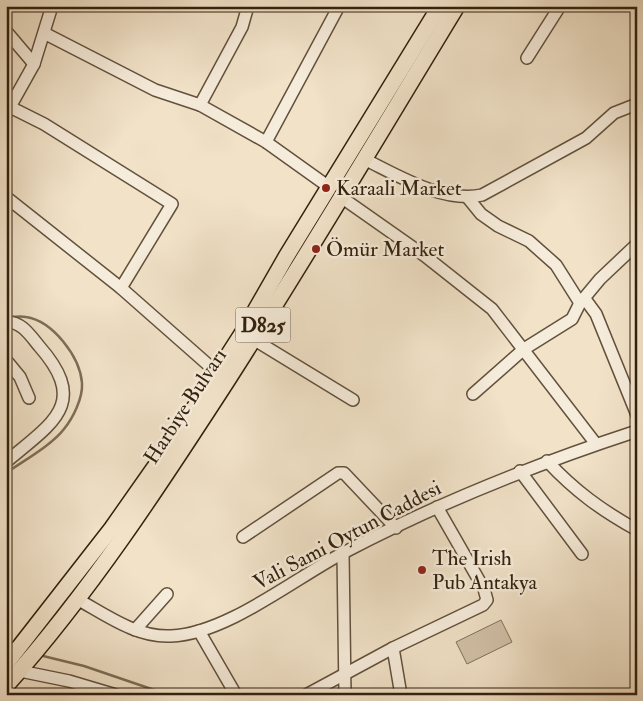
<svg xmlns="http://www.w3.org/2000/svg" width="643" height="701" viewBox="0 0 643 701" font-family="'IM FELL Double Pica',serif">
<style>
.garden{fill:#d1c1a8;stroke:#82715a}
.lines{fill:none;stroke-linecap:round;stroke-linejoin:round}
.stream{stroke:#7e6d57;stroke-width:2.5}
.minor-casing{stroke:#62513c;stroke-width:14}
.major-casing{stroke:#32210d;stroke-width:18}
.minor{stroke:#f6ecdb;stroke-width:11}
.major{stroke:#f1e2c8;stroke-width:15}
.poi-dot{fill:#8f2418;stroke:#f6ecdb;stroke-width:2}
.labels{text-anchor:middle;stroke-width:5;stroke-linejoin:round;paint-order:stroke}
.shield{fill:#f6ecdb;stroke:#6d5e4b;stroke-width:1}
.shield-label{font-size:20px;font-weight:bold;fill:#32210d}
.poi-label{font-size:21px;fill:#32210d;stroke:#f6ecdb;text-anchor:start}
.street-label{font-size:21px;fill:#32210d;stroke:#f6ecdb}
</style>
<rect width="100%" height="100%" fill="#f1e2c8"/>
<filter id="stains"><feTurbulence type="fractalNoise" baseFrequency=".004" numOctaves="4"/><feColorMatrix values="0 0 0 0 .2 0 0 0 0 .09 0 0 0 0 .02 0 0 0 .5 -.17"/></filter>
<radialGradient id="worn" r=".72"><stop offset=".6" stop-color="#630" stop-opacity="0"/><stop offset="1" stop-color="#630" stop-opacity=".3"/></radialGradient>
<path class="garden" d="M501,620L512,642L467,664L456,642Z"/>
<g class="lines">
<g class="stream">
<path d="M6,473C23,461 52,445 64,429C73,418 83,398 82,383C80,357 53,321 26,317C21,316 15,317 10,317"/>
<path d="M39,655L84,666L169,695"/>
</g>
<defs>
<g id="minor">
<path d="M6,31L34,64"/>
<path d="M44,33L155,90L200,105L266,142L329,187"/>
<path d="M527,58L560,6"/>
<path d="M200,105L242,27L248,6"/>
<path d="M10,107L44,124L172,204L121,288"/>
<path d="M6,114L34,64L52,6"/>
<path d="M266,142L339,6"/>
<path d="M364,159C399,176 442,203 482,195L586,138L614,113L637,104"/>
<path d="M6,197L121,288L222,377"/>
<path d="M341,197L425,256L492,309L596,444"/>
<path d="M468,198L481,214L498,226L529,241L556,265L580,303"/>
<path d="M585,299L596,314L637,415"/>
<path d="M6,322C21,321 30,335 39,346C90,404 52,423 6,462"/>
<path d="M248,336L353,400"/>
<path d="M6,360L20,377L29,398"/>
<path d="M473,394L524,349L572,319L580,303L600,279L637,244"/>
<path d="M547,461C575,491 601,510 637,530"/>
<path d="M520,471L582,554"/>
<path d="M243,537L338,473H344L396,528"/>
<path d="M343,553L345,695"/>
<path d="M77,599C106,615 137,638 171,636C226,634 294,579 343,553C438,503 536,464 637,431"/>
<path d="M135,630L167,594"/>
<path d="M199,631L236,695"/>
<path d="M20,671L69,681L116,695"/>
<path d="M306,695L393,648"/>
<path d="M401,695L393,648L483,605L487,600L484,589L437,507"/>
</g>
<g id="major">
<path d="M6,664L112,528L171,444L243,332L286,257L440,6"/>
<path d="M6,686C90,592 159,486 227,381C306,258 381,131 457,6"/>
</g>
</defs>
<use href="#minor" class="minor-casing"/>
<use href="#major" class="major-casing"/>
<use href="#minor" class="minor"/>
<use href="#major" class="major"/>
</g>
<g class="poi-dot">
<circle cx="326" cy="188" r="5"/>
<circle cx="316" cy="249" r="5"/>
<circle cx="422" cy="570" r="5"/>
</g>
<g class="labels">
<rect class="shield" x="235.5" y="307.5" width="55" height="35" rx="4"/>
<g class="shield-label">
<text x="263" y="332">D825</text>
</g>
<g class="poi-label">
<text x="336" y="195">Karaali Market</text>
<text x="326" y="256">Ömür Market</text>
<text x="432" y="565">The Irish<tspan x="432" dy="24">Pub Antakya</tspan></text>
</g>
<g class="street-label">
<text transform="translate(185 406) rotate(-57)" y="7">Harbiye Bulvarı</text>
<text transform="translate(347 535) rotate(-28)" y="7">Vali Sami Oytun Caddesi</text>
</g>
</g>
<rect width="643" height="701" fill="none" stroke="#f1e2c8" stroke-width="25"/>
<rect x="8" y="8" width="628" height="686" fill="none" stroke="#32210d" stroke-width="2.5"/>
<rect x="12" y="12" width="618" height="676" fill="none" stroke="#32210d"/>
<rect width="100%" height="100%" filter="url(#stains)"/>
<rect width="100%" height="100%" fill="url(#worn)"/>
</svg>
